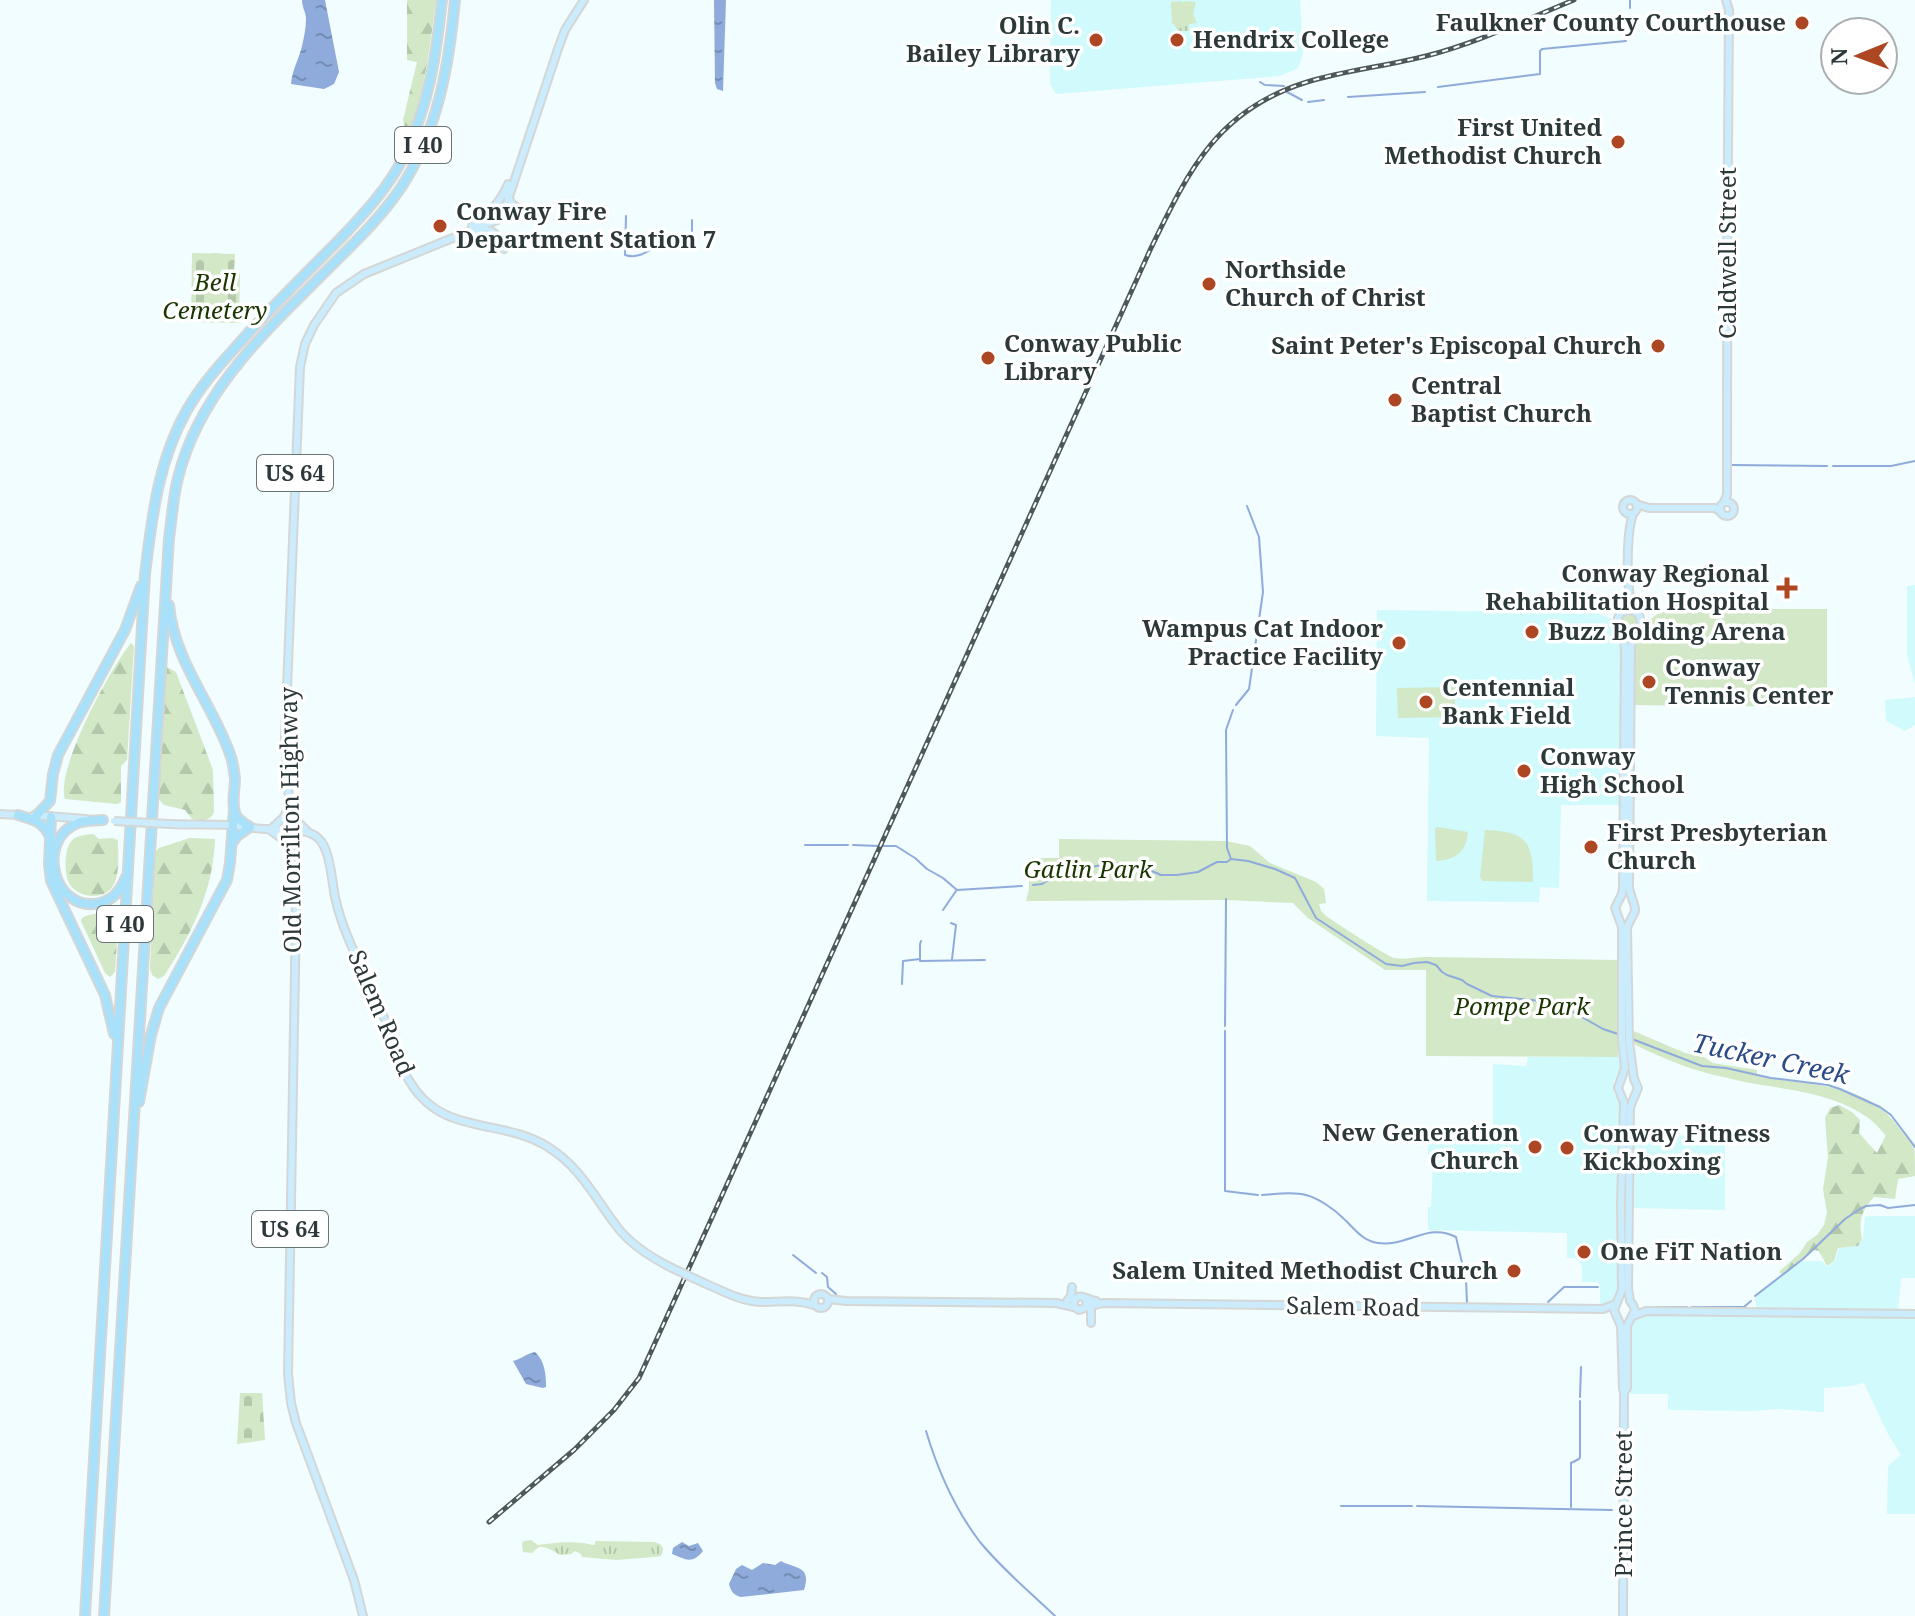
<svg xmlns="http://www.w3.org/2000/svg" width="1915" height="1616" viewBox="0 0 1915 1616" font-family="'Noto Serif',serif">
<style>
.built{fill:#d0fafb}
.grass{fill:url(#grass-tufts)}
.forest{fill:url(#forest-firs)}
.cemetery{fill:url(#cemetery-stones)}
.green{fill:#d2e8c6}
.water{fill:url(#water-ripples)}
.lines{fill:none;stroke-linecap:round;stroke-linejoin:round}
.stream{stroke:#8fabdb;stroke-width:2}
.major-casing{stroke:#d5d7d7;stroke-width:10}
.highway-casing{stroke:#d5d7d7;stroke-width:12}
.major{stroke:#cbecfc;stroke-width:6}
.highway{stroke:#a9e0fa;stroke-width:8}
.rail-casing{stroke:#4c5859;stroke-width:5}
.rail{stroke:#fff;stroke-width:2;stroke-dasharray:6;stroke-linecap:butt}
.major-bridge-casing{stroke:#d5d7d7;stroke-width:10;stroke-linecap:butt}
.major-bridge{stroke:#cbecfc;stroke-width:6}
.poi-dot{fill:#ad4622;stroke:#fff;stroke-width:3}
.labels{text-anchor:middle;stroke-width:7;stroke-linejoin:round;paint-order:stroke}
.shield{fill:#fff;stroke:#6b7474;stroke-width:2}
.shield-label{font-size:22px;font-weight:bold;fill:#2c3839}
.poi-label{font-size:24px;font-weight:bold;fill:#2c3839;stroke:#fff;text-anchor:start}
.street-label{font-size:24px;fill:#2c3839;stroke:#fff}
.park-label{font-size:24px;font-style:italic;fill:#1a3600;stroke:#fff}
.water-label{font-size:26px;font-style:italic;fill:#2c4c88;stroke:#fff}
</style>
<defs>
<pattern id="grass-tufts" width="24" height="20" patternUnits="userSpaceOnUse" patternTransform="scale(2)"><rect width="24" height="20" fill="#d2e8c6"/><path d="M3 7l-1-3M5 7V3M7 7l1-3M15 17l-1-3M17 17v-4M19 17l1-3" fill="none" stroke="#b4c8ab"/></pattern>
<pattern id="forest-firs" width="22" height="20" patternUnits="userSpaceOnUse" patternTransform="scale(2)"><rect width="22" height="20" fill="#d2e8c6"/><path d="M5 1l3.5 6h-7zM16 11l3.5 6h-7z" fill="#b4c8ab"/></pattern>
<pattern id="cemetery-stones" width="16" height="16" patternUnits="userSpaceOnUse" patternTransform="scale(2)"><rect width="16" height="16" fill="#d2e8c6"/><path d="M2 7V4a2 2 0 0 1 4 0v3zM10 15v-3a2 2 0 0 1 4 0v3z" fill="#b4c8ab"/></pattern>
<pattern id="water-ripples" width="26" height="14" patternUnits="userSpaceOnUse" patternTransform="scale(2)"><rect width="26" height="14" fill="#8fabdb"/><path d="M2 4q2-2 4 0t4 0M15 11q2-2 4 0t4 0" fill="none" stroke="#758cb3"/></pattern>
</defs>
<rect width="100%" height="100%" fill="#f1fdfe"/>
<g class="built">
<path d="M1051,0H1300L1303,54L1298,68L1280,76L1056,94L1050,84Z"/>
<path d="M1915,585V684L1907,655V586Z"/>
<path d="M1377,610L1596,613L1610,618L1612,620L1614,629L1621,638L1619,805H1561L1559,888L1540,887L1539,902L1427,901L1429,738L1376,736Z"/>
<path d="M1915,697V725L1905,731L1886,721L1885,700Z"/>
<path d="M1528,1057H1620L1622,1070L1614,1081V1093L1620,1104L1619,1291L1614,1301L1608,1305L1600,1307V1286L1598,1282H1582V1267L1579,1260L1576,1258H1567V1233L1428,1230V1207H1431L1433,1164L1428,1163V1131H1493V1064L1526,1066Z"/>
<path d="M1634,1135L1725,1136V1210L1633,1208Z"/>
<path d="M1869,1216H1915V1278H1901L1898,1309L1891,1311L1757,1308L1755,1299L1757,1294L1800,1263L1803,1261H1822L1827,1267L1835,1261L1839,1248L1858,1246L1863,1239L1865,1217Z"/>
<path d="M1649,1313L1915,1316V1514H1887L1888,1466L1901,1455L1888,1434L1864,1383L1851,1386L1824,1388V1412L1779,1409L1752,1411L1673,1410L1668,1409V1394H1630L1632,1381L1629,1328L1637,1316Z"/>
</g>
<g class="grass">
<path d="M1182,1L1183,3L1185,1L1196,2L1193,14L1197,23L1189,24V31H1178L1174,24H1172L1171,2Z"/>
<circle cx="1629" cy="622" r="9"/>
<path d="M531,1540L538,1545C552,1543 567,1541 582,1543C586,1543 591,1545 595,1545V1541L654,1542L660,1544L663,1548L661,1556L654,1557L616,1560L582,1557L581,1554L575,1551L571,1554L560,1555C556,1552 544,1545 539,1547C536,1549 534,1551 532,1553L523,1552L522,1543L524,1541Z"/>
</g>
<g class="forest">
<path d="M407,0H436C430,45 425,88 411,131L405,129L403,120L417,62L407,60Z"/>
<path d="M131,643L134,646L127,760L121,766V802L117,804L65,799C55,770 111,667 131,643Z"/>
<path d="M167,667L176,672L213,770L214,812C211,821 201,821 192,819L185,810L164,805L158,798L165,669Z"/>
<path d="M93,834L99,839L112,838L118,840C118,853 120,872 114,884C107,900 81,899 71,886C64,877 64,852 70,843C75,835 84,835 93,834Z"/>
<path d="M190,838L215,839C213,892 192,932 164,976L158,979L152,975L150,969L155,852L159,848Z"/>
<path d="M114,910H119L115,972L110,977L105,973L81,921L82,918C92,911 104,916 114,910Z"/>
<path d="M1839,1105L1852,1112L1860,1120L1859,1133L1877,1153L1887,1133L1914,1163L1915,1176L1898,1179L1895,1199L1874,1197C1862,1210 1858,1221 1862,1239L1858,1246L1838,1248L1834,1261L1827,1266L1819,1251L1814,1250L1784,1275L1779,1272L1800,1253L1807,1242L1817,1235L1824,1225L1827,1213L1823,1189L1828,1157L1825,1118L1830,1108Z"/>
</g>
<g class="cemetery">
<path d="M192,253L235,254L234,272L240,273L239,323L191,322Z"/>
<path d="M240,1393H262L265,1440L237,1444Z"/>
</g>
<g class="green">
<path d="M1727,609H1827V707L1632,705L1636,639L1644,629L1647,622L1660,612H1723Z"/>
<path d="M1455,687V717L1398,718L1397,688Z"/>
<path d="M1437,827L1468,832C1466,852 1456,860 1436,861L1435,829Z"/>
<path d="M1485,830C1527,832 1533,841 1533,882L1483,881L1480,877Z"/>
<path d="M1059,839L1226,841L1250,846L1270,863L1316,882L1324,889L1326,903L1319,904C1321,910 1320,910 1325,915C1329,919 1389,957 1394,958C1404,960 1416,957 1426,957L1618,960V1057L1426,1056V970H1385L1308,918L1293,903L1226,900L1026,901L1029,889V858H1059Z"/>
<path d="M1629,1029L1685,1053L1704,1057L1713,1063L1757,1070V1075C1812,1089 1866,1078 1902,1132C1905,1137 1912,1142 1914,1146C1915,1154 1915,1169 1915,1177L1914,1173C1900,1156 1884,1129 1867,1117C1838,1096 1796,1090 1762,1085C1746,1083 1730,1078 1714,1075C1685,1068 1656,1055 1629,1042Z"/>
</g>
<g class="water">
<path d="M302,0H325L339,72L334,84L324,89L291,84C292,70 299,59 302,46C304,38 306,27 306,19C306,12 302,8 302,0Z"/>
<path d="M714,0H726L723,91L717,89L715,83Z"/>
<path d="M535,1352C545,1361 546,1375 546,1387L543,1388L526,1384L513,1361C520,1360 527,1353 535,1352Z"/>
<path d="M682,1542L689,1546L698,1543L703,1551C692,1565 685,1559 672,1554L673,1548Z"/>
<path d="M781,1561C795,1569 812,1565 804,1590L741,1597C733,1595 731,1591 729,1584L736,1569L742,1565L752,1570L763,1563L775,1565Z"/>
</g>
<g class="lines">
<g class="stream">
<path d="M1630,8V0"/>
<path d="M1260,82L1265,85L1284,86"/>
<path d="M1438,87L1540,74V51L1542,49L1626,41"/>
<path d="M1287,92L1302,100"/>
<path d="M1348,97L1425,92"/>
<path d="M1308,102L1324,100"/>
<path d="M626,216L625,255C641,260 650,248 663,243C672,240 681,240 690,236L692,234V220"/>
<path d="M1731,465L1827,466"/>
<path d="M1833,466H1891L1915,461"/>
<path d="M1236,705L1249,689L1263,592L1259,537L1247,506"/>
<path d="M805,845H848"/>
<path d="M853,845L879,846"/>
<path d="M883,846H896L915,858L927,869L943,878L957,890L1022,886"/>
<path d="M1231,859L1227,848L1226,730L1233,710"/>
<path d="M1033,885L1042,884L1060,873L1112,863H1133L1161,875H1177L1198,872L1217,862H1227L1231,859L1248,861L1275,869L1295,878L1316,918L1386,964L1402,966L1414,963L1427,962L1436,965L1442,972L1447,975L1462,980L1467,984L1492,996L1551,1002L1575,1013L1603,1029L1618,1034"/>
<path d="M943,910L956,891"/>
<path d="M951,923L956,925L952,959"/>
<path d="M920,959V961L985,960"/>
<path d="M902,984L903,961L920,959V944L921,941"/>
<path d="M1225,1026L1226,899"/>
<path d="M1225,1031V1191L1258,1195"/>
<path d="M1632,1039L1702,1066L1726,1068L1771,1078L1828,1085L1840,1089L1880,1107L1891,1115L1915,1147"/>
<path d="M1262,1195C1276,1194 1293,1191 1306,1195C1318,1198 1334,1209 1343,1218C1354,1228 1362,1241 1378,1243C1408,1247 1428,1222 1456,1237L1466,1280L1467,1303"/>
<path d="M793,1255L816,1273"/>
<path d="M822,1273L827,1277L828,1287L836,1294"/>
<path d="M1755,1296L1803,1259L1845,1219L1860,1209L1866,1206L1880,1205L1888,1208L1915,1205"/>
<path d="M1548,1302L1564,1287H1598"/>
<path d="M1654,1307H1687"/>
<path d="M1692,1307H1744L1751,1301"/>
<path d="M1580,1397L1581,1367"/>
<path d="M926,1431C938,1471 954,1508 980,1542C1002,1569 1030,1592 1055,1616"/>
<path d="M1341,1506H1412"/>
<path d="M1417,1506L1612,1510"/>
<path d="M1571,1507V1463L1579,1459L1580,1457V1401"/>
</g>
<defs>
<g id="major">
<path d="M508,196C511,205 515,208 524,209"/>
<path d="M472,226C488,214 501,202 508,184"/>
<path d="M475,232C492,226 498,234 504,249"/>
<circle cx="1630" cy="507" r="7"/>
<path d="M1724,502L1727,495C1727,333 1727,172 1729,10L1726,0"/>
<circle cx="1727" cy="509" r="7"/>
<path d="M1636,504L1649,508H1715L1721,512"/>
<path d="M1633,610C1626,589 1626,535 1633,514"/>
<path d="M290,805L283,818L270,830L285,841L290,849"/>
<path d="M292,812L297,821L307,831"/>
<path d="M0,814L19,815"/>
<path d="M34,815L86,819"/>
<path d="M170,824C190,825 210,824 231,825C243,826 255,829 267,829C283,831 306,826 319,839C330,849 332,882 335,897C344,939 367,975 383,1015C392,1037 397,1062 410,1082C443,1137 500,1117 548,1147C579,1166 594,1196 615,1224C629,1244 650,1257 672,1268"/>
<path d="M704,1283C723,1291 740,1301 761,1302C779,1302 797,1299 814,1305"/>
<circle cx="821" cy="1301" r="7"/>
<path d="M1085,1298L1087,1302L1085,1308L1079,1310L1074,1307V1300C1080,1292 1088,1300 1096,1301"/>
<path d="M828,1299L846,1301L1056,1303L1074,1307"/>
<path d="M1067,1301L1071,1296L1072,1287"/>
<path d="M1086,1307L1103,1303L1603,1309L1616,1304"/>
<path d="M1633,1316L1646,1311L1915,1314"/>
<path d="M1091,1323V1309L1094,1304"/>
<path d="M363,1616L354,1580L296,1423L291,1403L288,1374L296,912L285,738L300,367L305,344L314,325L336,293L364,274L502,218L558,49L565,30L584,0"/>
<path d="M1623,1616L1624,1392L1623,1389L1621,1326L1614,1310L1622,1290L1621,1204L1624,1103L1618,1088L1625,1068L1622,1040V927L1615,908L1622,894L1623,887L1625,648C1624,634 1619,635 1616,624L1620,613L1628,610L1638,613C1646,627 1633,633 1631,646L1629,886C1629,894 1636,905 1635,911C1633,917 1629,921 1627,928L1629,1042L1634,1079L1638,1088L1630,1107L1628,1288L1630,1301L1633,1305L1635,1310L1627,1326V1388L1624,1392"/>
</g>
<g id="highway">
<path d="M169,605C174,661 212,703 230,754C233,762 234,770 235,778C235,789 231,805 236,815C239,820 245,824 250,827L237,836L232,843"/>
<path d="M18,815C31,819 43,821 49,835"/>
<path d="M36,816L50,801L53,774L58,755L125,630L141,586"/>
<path d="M51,817L49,864L51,881L105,995L114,1034"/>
<path d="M103,820C94,821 86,820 78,823C35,839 53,914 100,903C113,900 121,890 126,877"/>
<path d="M139,1102L151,1035L159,1008L227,880L230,863L234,808"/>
<path d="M85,1616L145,574C152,517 158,461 187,410C204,380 228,356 251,330C280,299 310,269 340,239C362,216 389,187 403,158C429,107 436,56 442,0"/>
<path d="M104,1616L169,538C172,518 173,497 178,478C199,392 265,332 325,272C352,245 381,218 402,186C438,130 449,65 455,0"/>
</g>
</defs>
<use href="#major" class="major-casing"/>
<use href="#highway" class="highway-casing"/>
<use href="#major" class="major"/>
<use href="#highway" class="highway"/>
<defs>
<path id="rail" d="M489,1522L574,1450L614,1410L639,1378L769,1092L1151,248C1189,170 1217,110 1307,82C1346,70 1387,66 1426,56C1477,43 1525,20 1574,0"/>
</defs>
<use href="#rail" class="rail-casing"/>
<use href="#rail" class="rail"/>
<defs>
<g id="major-bridge">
<path d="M114,821L170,824"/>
<path d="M672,1268L704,1283"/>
</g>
</defs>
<use href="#major-bridge" class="major-bridge-casing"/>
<use href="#major-bridge" class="major-bridge"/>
</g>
<g class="poi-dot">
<circle cx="1802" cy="23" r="8"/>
<circle cx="1096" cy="40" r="8"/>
<circle cx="1177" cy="40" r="8"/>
<circle cx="1618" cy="142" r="8"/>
<circle cx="440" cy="226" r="8"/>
<circle cx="1209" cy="284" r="8"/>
<circle cx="1658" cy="346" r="8"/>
<circle cx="988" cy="358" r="8"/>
<circle cx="1395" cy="400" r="8"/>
<path d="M1783 576h8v8h8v8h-8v8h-8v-8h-8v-8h8z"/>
<circle cx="1532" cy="632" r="8"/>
<circle cx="1399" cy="643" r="8"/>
<circle cx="1649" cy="682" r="8"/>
<circle cx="1426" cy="702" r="8"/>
<circle cx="1524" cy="771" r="8"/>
<circle cx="1591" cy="847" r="8"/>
<circle cx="1535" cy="1147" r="8"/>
<circle cx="1567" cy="1148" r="8"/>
<circle cx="1584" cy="1252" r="8"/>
<circle cx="1514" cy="1271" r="8"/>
</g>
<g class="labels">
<g class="shield">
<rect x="395" y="127" width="56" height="36" rx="6"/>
<rect x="257" y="455" width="76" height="36" rx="6"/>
<rect x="97" y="906" width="56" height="36" rx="6"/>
<rect x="252" y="1211" width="76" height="36" rx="6"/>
</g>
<g class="shield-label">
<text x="423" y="153">I 40</text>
<text x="295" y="481">US 64</text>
<text x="125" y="932">I 40</text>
<text x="290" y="1237">US 64</text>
</g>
<g class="poi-label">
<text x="1786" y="31" text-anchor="end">Faulkner County Courthouse</text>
<text x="1080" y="34" text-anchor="end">Olin C.<tspan x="1080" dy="28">Bailey Library</tspan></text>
<text x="1193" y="48">Hendrix College</text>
<text x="1602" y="136" text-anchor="end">First United<tspan x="1602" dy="28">Methodist Church</tspan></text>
<text x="456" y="220">Conway Fire<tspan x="456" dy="28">Department Station 7</tspan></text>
<text x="1225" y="278">Northside<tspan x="1225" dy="28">Church of Christ</tspan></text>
<text x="1004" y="352">Conway Public<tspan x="1004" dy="28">Library</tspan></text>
<text x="1642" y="354" text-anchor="end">Saint Peter's Episcopal Church</text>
<text x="1411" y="394">Central<tspan x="1411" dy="28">Baptist Church</tspan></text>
<text x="1769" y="582" text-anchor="end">Conway Regional<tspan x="1769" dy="28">Rehabilitation Hospital</tspan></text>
<text x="1383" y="637" text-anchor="end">Wampus Cat Indoor<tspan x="1383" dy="28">Practice Facility</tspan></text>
<text x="1548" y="640">Buzz Bolding Arena</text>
<text x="1665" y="676">Conway<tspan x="1665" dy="28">Tennis Center</tspan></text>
<text x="1442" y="696">Centennial<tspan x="1442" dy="28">Bank Field</tspan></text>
<text x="1540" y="765">Conway<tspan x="1540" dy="28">High School</tspan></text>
<text x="1607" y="841">First Presbyterian<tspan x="1607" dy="28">Church</tspan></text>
<text x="1519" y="1141" text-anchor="end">New Generation<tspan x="1519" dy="28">Church</tspan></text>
<text x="1583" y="1142">Conway Fitness<tspan x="1583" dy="28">Kickboxing</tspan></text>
<text x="1600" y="1260">One FiT Nation</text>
<text x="1498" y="1279" text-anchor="end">Salem United Methodist Church</text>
</g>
<g class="street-label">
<text transform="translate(1728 253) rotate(-90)" y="8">Caldwell Street</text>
<text transform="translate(291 820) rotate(-91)" y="8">Old Morrilton Highway</text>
<text transform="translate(381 1013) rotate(67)" y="8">Salem Road</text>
<text transform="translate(1353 1307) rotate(1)" y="8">Salem Road</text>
<text transform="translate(1624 1504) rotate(-90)" y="8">Prince Street</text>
</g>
<g class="park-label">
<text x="215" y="291">Bell<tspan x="215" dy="28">Cemetery</tspan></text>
<text x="1088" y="878">Gatlin Park</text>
<text x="1522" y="1015">Pompe Park</text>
</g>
<g class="water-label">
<text transform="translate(1771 1059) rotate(12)" y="9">Tucker Creek</text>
</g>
</g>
<g transform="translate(1859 56) rotate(269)"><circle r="38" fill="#ffffff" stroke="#abafb0" stroke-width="2"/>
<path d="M0-6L14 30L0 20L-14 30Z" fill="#ad4622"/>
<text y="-12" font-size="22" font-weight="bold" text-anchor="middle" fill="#2c3839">N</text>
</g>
</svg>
